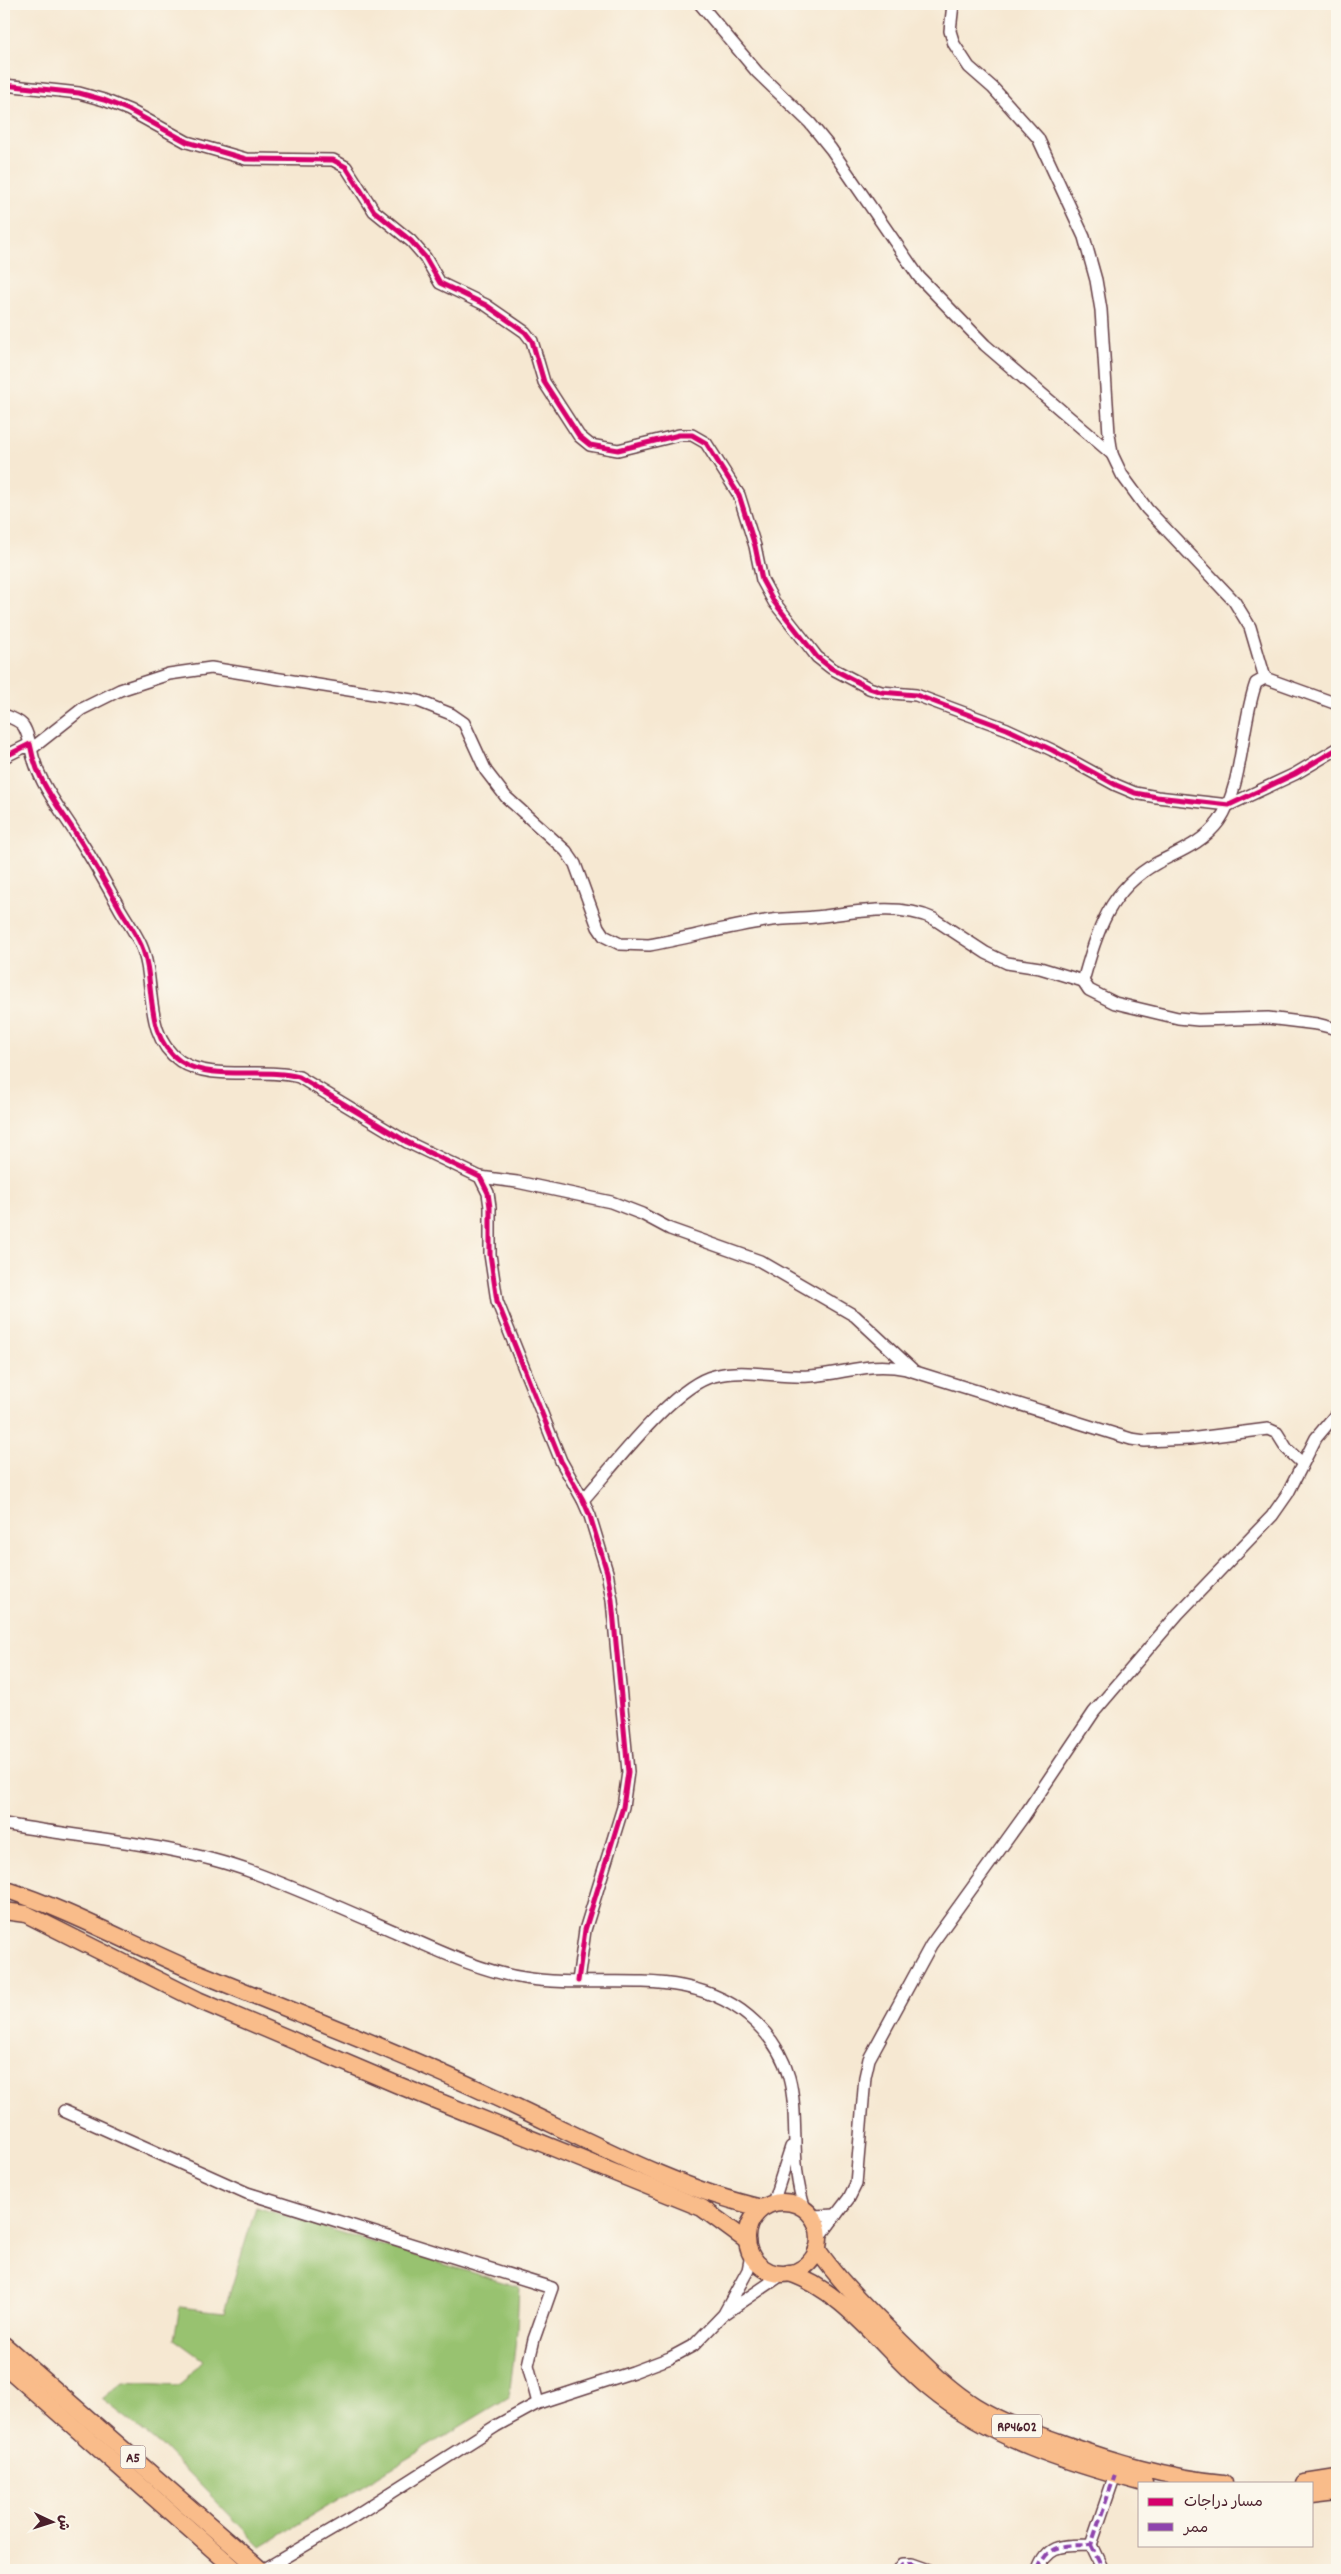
<svg xmlns="http://www.w3.org/2000/svg" width="1341" height="2574" viewBox="0 0 1341 2574" font-family="Dekko,'Playpen Sans Arabic',sans-serif">
<style>
.green{fill:#98c26f;stroke:#71704d}
.lines{fill:none;stroke-linecap:round;stroke-linejoin:round}
.minor-casing{stroke:#643d44;stroke-width:14}
.highway-casing{stroke:#643d44;stroke-width:19}
.minor{stroke:#fff;stroke-width:11}
.highway{stroke:#f9bc8a;stroke-width:16}
.quiet{stroke:#8e44ad;stroke-width:4;stroke-dasharray:8 4;stroke-linecap:butt}
.cycleway-casing{stroke:#fbf7ec;stroke-width:8}
.cycleway{stroke:#d6006c;stroke-width:5}
.labels{text-anchor:middle;stroke-width:4.5;stroke-linejoin:round;paint-order:stroke}
.shield{fill:#fbf7ec;stroke:#7f6065;stroke-width:1}
.shield-label{font-size:14px;font-weight:bold;fill:#4a1f2b}
</style>
<rect width="100%" height="100%" fill="#fbf7ec"/>
<filter id="ink" filterUnits="userSpaceOnUse"><feTurbulence type="fractalNoise" baseFrequency=".02" numOctaves="2"/><feDisplacementMap in="SourceGraphic" scale="10" xChannelSelector="R" yChannelSelector="G"/><feConvolveMatrix kernelMatrix="1 2 1 2 8 2 1 2 1" color-interpolation-filters="sRGB"/></filter>
<filter id="wash" filterUnits="userSpaceOnUse"><feTurbulence type="fractalNoise" baseFrequency=".0096" numOctaves="4" result="noise"/><feDisplacementMap in="SourceGraphic" scale="20" xChannelSelector="R" yChannelSelector="G"/><feGaussianBlur stdDeviation="1.12" result="paint"/><feColorMatrix in="noise" values="0 0 0 0 0 0 0 0 0 0 0 0 0 0 0 0 0 1.4 0 .05"/><feComposite in="paint" operator="in"/></filter>
<g filter="url(#wash)">
<rect width="100%" height="100%" fill="#f6e8d2"/>
<path class="green" d="M256,2207L519,2287L517,2331L509,2397L261,2547L161,2445L102,2399L123,2382L180,2385L203,2360L174,2339L180,2307L224,2312Z"/>
</g>
<g filter="url(#ink)">
<g class="lines">
<defs>
<g id="minor">
<path d="M700,4L757,72L810,123L831,149L919,277L985,345L1112,454"/>
<path d="M953,4L950,31L954,44L969,67L993,88L1038,138L1084,237L1096,280L1101,310L1109,434L1112,454L1122,475L1147,509L1234,601L1250,627L1265,678"/>
<path d="M4,85L79,93L104,100L129,110L187,142L246,159L333,160L346,167L374,211L411,241L425,257L440,283L486,305L525,332L532,341L544,382L579,436L590,445L618,450L679,435H692L706,443L739,495L755,546L762,580L774,602L807,644L817,657L831,668L869,688L881,692L916,695L1007,729L1052,750L1116,785L1135,793L1157,797L1229,805L1295,774L1337,749"/>
<path d="M1337,704L1265,678L1256,683C1241,724 1243,787 1219,821C1203,843 1180,851 1157,863C1109,889 1097,932 1083,981L1089,990L1115,1003L1178,1018L1198,1020L1268,1018L1317,1024L1337,1029"/>
<path d="M4,715C23,722 25,724 30,744L35,746L82,709L120,690L169,674L211,668L418,701L451,714L464,723L486,771L506,797L566,851L575,864L598,927L604,936L620,944L649,945C688,938 726,927 765,921C781,918 798,919 814,917C852,913 898,902 934,919L986,953L1007,963L1040,968L1083,981"/>
<path d="M4,757L30,744C36,780 57,804 76,834C92,858 106,884 120,909C127,921 135,932 141,945C157,981 142,1035 180,1061C211,1082 264,1067 299,1077L407,1142L480,1177L488,1193L490,1207V1254L497,1301L561,1461L583,1500L590,1516L607,1572L612,1600L628,1772L623,1807L585,1930L578,1981"/>
<path d="M480,1177L517,1182L611,1202L642,1214L670,1229L760,1261L855,1316L912,1369"/>
<path d="M583,1500C612,1468 674,1385 714,1376C744,1368 778,1378 809,1376C844,1374 870,1361 906,1369L1131,1439L1145,1441L1189,1439L1268,1429L1277,1433L1287,1449L1302,1463"/>
<path d="M4,1824C83,1838 176,1844 252,1872C301,1890 350,1912 398,1933C439,1951 480,1971 524,1978C602,1991 693,1961 756,2023C816,2081 781,2140 805,2209"/>
<path d="M64,2111L247,2193L552,2288L534,2339L528,2365L538,2403"/>
<path d="M773,2203L791,2147"/>
<path d="M836,2215L849,2198L856,2184L865,2077L869,2059L931,1945L1024,1816L1094,1712L1178,1614L1272,1516L1288,1493L1316,1438L1337,1413"/>
<path d="M812,2216L836,2215L819,2238"/>
<path d="M725,2312L748,2270L751,2255"/>
<path d="M1091,2545L1103,2570"/>
<path d="M263,2570L350,2519L496,2426L538,2403L633,2372L670,2358L694,2345L723,2315L783,2274"/>
<path d="M899,2570L903,2564H912L929,2570"/>
<path d="M1038,2570C1048,2542 1065,2546 1091,2545L1115,2475"/>
</g>
<g id="highway">
<path d="M4,1889C70,1910 130,1944 194,1971C295,2012 396,2051 495,2097C580,2136 672,2188 762,2208"/>
<path d="M4,1911L26,1914L198,2000L398,2085L702,2208L747,2241"/>
<circle cx="783" cy="2238" r="36"/>
<path d="M817,2249C841,2284 871,2312 901,2342C925,2365 946,2388 975,2406C1001,2422 1030,2432 1059,2442C1112,2461 1167,2478 1224,2483"/>
<path d="M789,2273C845,2291 885,2352 929,2388C989,2438 1069,2463 1144,2483"/>
<path d="M4,2345L261,2570"/>
<path d="M4,2365L236,2570"/>
<path d="M1305,2483L1337,2478"/>
<path d="M1312,2495L1337,2492"/>
</g>
</defs>
<use href="#minor" class="minor-casing"/>
<use href="#highway" class="highway-casing"/>
<use href="#minor" class="minor"/>
<use href="#highway" class="highway"/>
<g class="quiet">
<path d="M1091,2545L1103,2570"/>
<path d="M899,2570L903,2564H912L929,2570"/>
<path d="M1038,2570C1048,2542 1065,2546 1091,2545L1115,2475"/>
</g>
<defs>
<g id="cycleway">
<path d="M4,85L79,93L104,100L129,110L187,142L246,159L333,160L346,167L374,211L411,241L425,257L440,283L486,305L525,332L532,341L544,382L579,436L590,445L618,450L679,435H692L706,443L739,495L755,546L762,580L774,602L807,644L817,657L831,668L869,688L881,692L916,695L1007,729L1052,750L1116,785L1135,793L1157,797L1229,805L1295,774L1337,749"/>
<path d="M4,757L30,744C36,780 57,804 76,834C92,858 106,884 120,909C127,921 135,932 141,945C157,981 142,1035 180,1061C211,1082 264,1067 299,1077L407,1142L480,1177L488,1193L490,1207V1254L497,1301L561,1461L583,1500L590,1516L607,1572L612,1600L628,1772L623,1807L585,1930L578,1981"/>
</g>
</defs>
<use href="#cycleway" class="cycleway-casing"/>
<use href="#cycleway" class="cycleway"/>
</g>
</g>
<g class="labels">
<g class="shield">
<rect x="992" y="2414.5" width="50" height="23" rx="4"/>
<rect x="120.5" y="2445.5" width="25" height="23" rx="4"/>
</g>
<g class="shield-label">
<text x="1017" y="2431">RP4602</text>
<text x="133" y="2462">A5</text>
</g>
</g>
<rect width="1341" height="2574" fill="none" stroke="#fbf7ec" stroke-width="20"/>
<rect x="1138" y="2482" width="175" height="65" fill="#fbf7ec" stroke="#b4a19f"/>
<rect x="1148" y="2498" width="25" height="8" fill="#d6006c" stroke="#b4a19f"/>
<text x="1184" y="2506" font-size="15" fill="#4a1f2b">مسار دراجات</text>
<rect x="1148" y="2523" width="25" height="8" fill="#8e44ad" stroke="#b4a19f"/>
<text x="1184" y="2532" font-size="15" fill="#4a1f2b">ممر</text>
<g transform="translate(52 2522) rotate(94)" stroke="#fbf7ec" stroke-width="4" paint-order="stroke">
<path d="M0-4L9 19L0 12L-9 19Z" fill="#4a1f2b"/>
<text y="-8" font-size="14" font-weight="bold" text-anchor="middle" fill="#4a1f2b">ش</text>
</g>
</svg>
